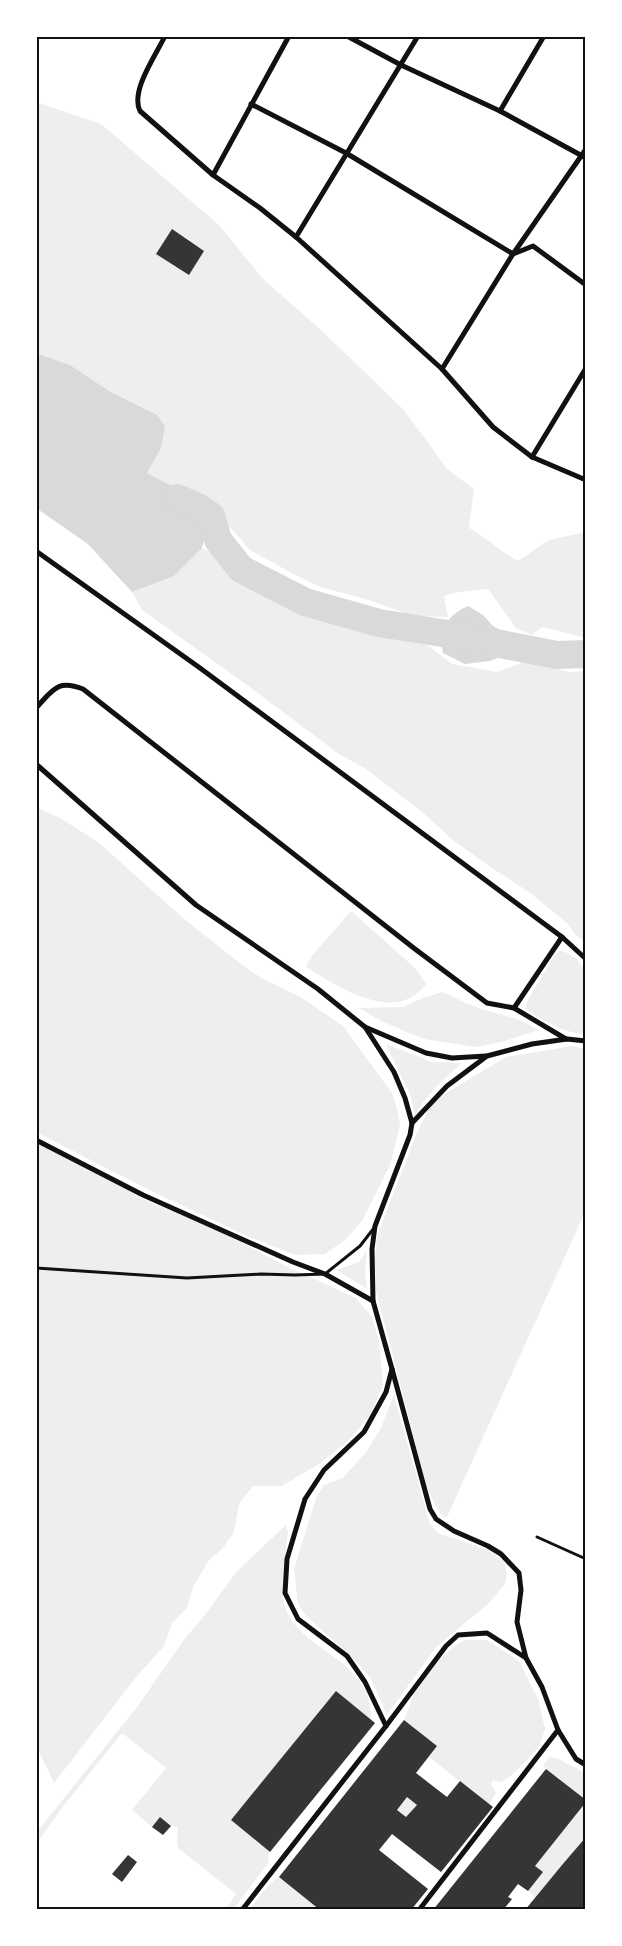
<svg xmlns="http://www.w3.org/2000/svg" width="622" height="1946" viewBox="0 0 622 1946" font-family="'Public Sans',sans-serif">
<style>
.green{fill:#eee}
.water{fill:#d9d9d9}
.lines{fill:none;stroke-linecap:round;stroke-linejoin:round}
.river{stroke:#d9d9d9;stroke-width:28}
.building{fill:#353535;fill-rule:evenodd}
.service{stroke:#111;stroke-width:3}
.minor{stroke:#111;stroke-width:5}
.neatline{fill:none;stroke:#111;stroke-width:2}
</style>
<rect width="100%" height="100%" fill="#fff"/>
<g class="green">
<path d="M36,102L101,124L219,225L263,279L321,330L404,410L447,469L474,489L469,528C487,538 501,552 518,561L549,540L586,532V638L542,627L532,635L516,628L488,589L459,592L444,596L448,617L413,616L372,601L321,587L295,575L250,550L212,507L147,473L161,448L109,391L70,365L36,353Z"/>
<path d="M202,548L219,556L248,586L282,602L327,621L429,646L452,664L497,672L529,660L569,672L586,671V944L575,934L568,924L529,892L495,870L454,841L422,812L366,769L339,754L247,685L142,610L132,592L174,576Z"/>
<path d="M36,807L60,818L98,842L184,919L245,967L263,979L299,996L343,1026L392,1093L398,1112L400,1126L390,1165L362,1221L345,1240L325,1254L295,1255L245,1235L145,1188L36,1132Z"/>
<path d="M351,911L416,969L426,984C395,1026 338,986 306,967L311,957Z"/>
<path d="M560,951L565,952L577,959L586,971V1034C563,1033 544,1021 525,1009L528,1000L554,956Z"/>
<path d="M442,992C455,997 466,1004 479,1008C502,1016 515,1016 538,1030L505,1041L476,1047L424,1039L381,1021L359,1008L403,1007L423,998Z"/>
<path d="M386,1044L432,1062L462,1063C443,1080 426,1094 415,1116L411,1097Z"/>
<path d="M572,1046L586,1049V1210L447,1517H443L436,1507L427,1488L376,1291L375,1260L377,1236L416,1135L430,1106L443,1095L506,1057Z"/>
<path d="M36,1141L104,1174L140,1198L226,1234L286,1266L356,1298L372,1317L379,1341L383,1385L370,1416L346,1443L319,1464L282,1486H253L239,1504L234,1532L223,1548L209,1560L193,1587L187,1608L172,1623L164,1646L137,1676L54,1783L36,1745Z"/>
<path d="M367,1251L365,1272L367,1289L337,1270L359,1262Z"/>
<path d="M394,1395L430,1524L438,1533L489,1550L504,1562L507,1574L505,1584L489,1603L435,1648L387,1715L370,1677L352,1657L305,1615L298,1604L294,1569L316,1498L324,1485L343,1478L367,1451L381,1428Z"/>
<path d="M286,1525L288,1533C286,1554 281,1577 283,1598C290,1652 375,1655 371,1720L336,1692L231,1820L270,1852L268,1855L269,1862L233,1910H225L236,1894L178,1848L177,1842L178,1827L171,1826L160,1817L152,1827L132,1810L166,1768L122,1733L65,1804L36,1844V1833L137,1707L186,1637L201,1620L237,1571Z"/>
<path d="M464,1640H487L519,1661L538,1699L545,1729L538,1748L511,1776L500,1782L493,1780L491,1784L496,1793L489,1804L429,1757L437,1746L404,1720C408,1712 410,1702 414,1694C425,1673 443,1653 464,1640Z"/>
<path d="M550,1756L558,1759L586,1773V1800L543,1766Z"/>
<path d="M407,1797L417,1805L406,1817L397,1810Z"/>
<path d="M586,1802V1837L535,1897L528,1891L543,1872L535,1866Z"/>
<path d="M279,1877L320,1910H249L269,1884Z"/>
</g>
<g class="water">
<path d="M36,353L70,365L109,391L157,415L165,426L161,448L147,473L212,507L202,548L174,576L132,592L88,544L36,508Z"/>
<path d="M468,606L483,615L493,626L511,636V653L490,661L465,664L443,653C438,630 447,615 468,606Z"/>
</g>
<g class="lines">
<path class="river" d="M177,498L198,507L211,516L218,540L241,569L305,602L379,623L454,635L557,655L586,654"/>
</g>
<g class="building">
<path d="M172,229L204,251L189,275L156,254Z"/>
<path d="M336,1691L375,1723L270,1852L231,1820Z"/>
<path d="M404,1720L437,1746L416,1773L447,1797L460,1781L493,1807L441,1872L392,1834L379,1850L428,1889L411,1910H320L279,1877ZM407,1797L417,1805L406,1817L397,1810Z"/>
<path d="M546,1769L586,1800V1802L535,1866L543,1872L528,1891L518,1884L508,1897L512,1899L503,1910H490L486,1907L484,1910H433Z"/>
<path d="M160,1817L171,1826L163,1835L152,1827Z"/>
<path d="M586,1837V1910H525L562,1865Z"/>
<path d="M128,1855L137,1862L122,1882L112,1874Z"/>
</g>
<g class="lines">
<g class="service">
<path d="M36,1268L187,1278L261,1274L295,1275L325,1274L360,1246L374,1228"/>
<path d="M537,1537L586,1559"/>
</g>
<g class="minor">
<path d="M165,36C156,55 130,91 140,111L213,175L260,208L296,237L442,369L493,427L532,457L586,480"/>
<path d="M347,36L401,65L500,111L586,158"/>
<path d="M251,104L346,153L513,254L533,246L586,285"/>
<path d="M500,111L544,36"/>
<path d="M213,175L289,36"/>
<path d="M296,237L418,36"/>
<path d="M442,369L513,254L586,149"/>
<path d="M532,457L586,368"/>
<path d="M36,551L200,668L562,937L586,959"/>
<path d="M36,708C53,690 57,679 83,689L415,949L487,1003L514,1008L566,1039"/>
<path d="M36,764L196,905L318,989L365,1027L394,1072L405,1098L412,1123"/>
<path d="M514,1008L562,937"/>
<path d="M365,1027L426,1053L452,1058L486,1056"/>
<path d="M36,1140L143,1195L293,1262L325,1274L373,1301"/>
<path d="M392,1369L430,1509L436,1519L454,1531L488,1546L501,1554L519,1573L521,1590L517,1622L526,1658"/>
<path d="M386,1726L365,1682L347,1656L298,1619L285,1593L287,1559L305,1499L324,1470L364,1432L386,1392L392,1369L373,1301L372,1249L375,1226L410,1135L412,1123L447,1086L487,1056L532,1044L567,1039L586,1041"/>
<path d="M242,1910L386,1726L446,1646L458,1635L487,1633L526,1658L542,1687L558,1730L576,1759L586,1765"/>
<path d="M419,1910L558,1730"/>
</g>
</g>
<rect width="622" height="1946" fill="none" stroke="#ffffff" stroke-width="75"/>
<rect x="38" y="38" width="546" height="1870" class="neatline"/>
</svg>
